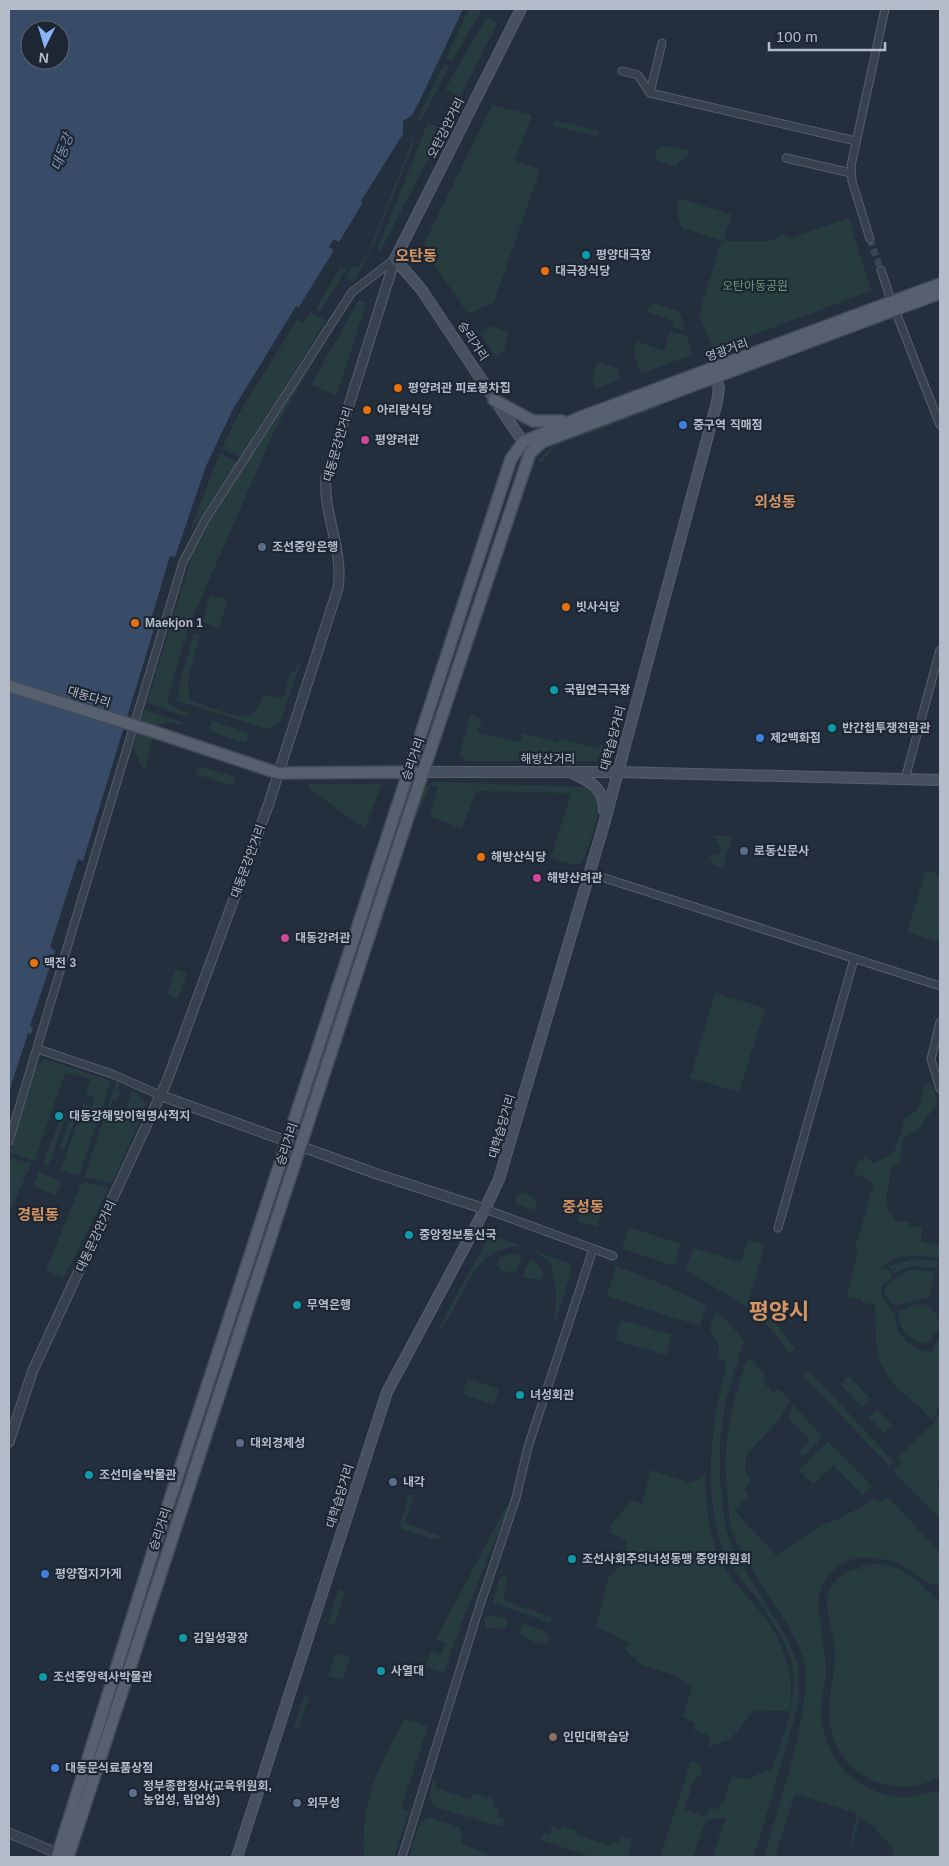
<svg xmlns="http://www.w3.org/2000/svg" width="949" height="1866" viewBox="0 0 949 1866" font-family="Helvetica,'Noto Sans KR',sans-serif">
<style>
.green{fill:#263c3f}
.water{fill:#394c67;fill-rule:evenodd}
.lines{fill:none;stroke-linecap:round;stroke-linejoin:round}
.minor-tunnel{stroke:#3a4453;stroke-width:7;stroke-dasharray:7 3.5;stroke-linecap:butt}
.minor-casing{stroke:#565f6c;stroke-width:9}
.tertiary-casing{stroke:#565f6c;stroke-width:11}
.secondary-casing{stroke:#565f6c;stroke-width:12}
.primary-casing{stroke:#414a57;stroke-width:14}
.minor{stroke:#38414e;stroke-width:7}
.tertiary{stroke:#38414e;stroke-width:9}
.secondary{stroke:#465061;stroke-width:10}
.primary{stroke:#56606e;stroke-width:11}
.primary-bridge-casing{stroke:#414a57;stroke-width:14;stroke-linecap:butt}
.primary-bridge{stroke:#56606e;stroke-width:11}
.culture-dot{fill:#0f9aa8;stroke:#1d2633;stroke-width:2}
.food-dot{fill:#e8710a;stroke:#1d2633;stroke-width:2}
.shop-dot{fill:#3f7fe0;stroke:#1d2633;stroke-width:2}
.hotel-dot{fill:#d1479c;stroke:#1d2633;stroke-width:2}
.service-dot{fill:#5c6f8a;stroke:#1d2633;stroke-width:2}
.education-dot{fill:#8d6e63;stroke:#1d2633;stroke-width:2}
.labels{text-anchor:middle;stroke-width:4.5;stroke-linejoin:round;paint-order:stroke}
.street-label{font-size:12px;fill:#b4bcc9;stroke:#1d2633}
.poi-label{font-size:12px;font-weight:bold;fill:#b4bcc9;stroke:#1d2633;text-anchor:start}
.park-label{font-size:12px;fill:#6b9a76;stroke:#1d2633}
.water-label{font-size:14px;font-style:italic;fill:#7c92b1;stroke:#1d2633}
.quarter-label{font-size:15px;font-weight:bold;fill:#d59563;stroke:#1d2633}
.town-label{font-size:22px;font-weight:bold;fill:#d59563;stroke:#1d2633}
</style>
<rect width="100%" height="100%" fill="#242f3e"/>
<g class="green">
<path d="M469,9H480V13L452,61L446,58Z"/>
<path d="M487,17L498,23L460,97L445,89Z"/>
<path d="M444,64L449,66L421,121L417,119Z"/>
<path d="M492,105L532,115L515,160L540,170L494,302L468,314L426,252L424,244Z"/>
<path d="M554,120L599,131L597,136L553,126Z"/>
<path d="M428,122L443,130L380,252L378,248Z"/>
<path d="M415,134L412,148L373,246L354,282L346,278L352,268L360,266L369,251Z"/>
<path d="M662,146H665L691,151L675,167L656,160L655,151Z"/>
<path d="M679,198L732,215L723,241L682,228L676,210Z"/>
<path d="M849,218L871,291L713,350L699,313L721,243L728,241H771L782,235L792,238Z"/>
<path d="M341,266L346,269L320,311L316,308Z"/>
<path d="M359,300L366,303L337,395L311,385Z"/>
<path d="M654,303L679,311L686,331L672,327L673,321L647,312L649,307Z"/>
<path d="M345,308L277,425L188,628L167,701L176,709L188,713L187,717L147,703L195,545Z"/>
<path d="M311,312L326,321L240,457L222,448L238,415L297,320L303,323Z"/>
<path d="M491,326L508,332L504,351L496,357L480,334Z"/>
<path d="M670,331L687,336L692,355L641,373L634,353L637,341L664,351Z"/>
<path d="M597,361L618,369L620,379L595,389L592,378Z"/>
<path d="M659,404L660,407L560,444L553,448L541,463L538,461L551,447L559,442Z"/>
<path d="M220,453L237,462L191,531V528Z"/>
<path d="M210,595L228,600L219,628L202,622Z"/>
<path d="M194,633L200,636L188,679L189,698L195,702C206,706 241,721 251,715C257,710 260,701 264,695L283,698L291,671L295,672L298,664L300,665L279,724L267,729L175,700L181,697L178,690Z"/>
<path d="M144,710L181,722L180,725L169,722L158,725C151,740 149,755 144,771L133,748Z"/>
<path d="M471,714L482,720L477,731L480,733L520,742L523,733L558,743L559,739L595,748L606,744L608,750L604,758L595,761H468L459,755Z"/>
<path d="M212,721L249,733L246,743L209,731Z"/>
<path d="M198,766L235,777L233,786L195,774Z"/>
<path d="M433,782L590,787C610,798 588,846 582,863L575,865L551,858L571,793L476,791L462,829L430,816L438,788L430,785L413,825C417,813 420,787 433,782Z"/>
<path d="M309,784H382L365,829L308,788Z"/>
<path d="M714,835L732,837L723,866H716L708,857H712L713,854H719L721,845L717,844V839L713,838Z"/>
<path d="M926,870L940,875V942L907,932Z"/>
<path d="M176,969L187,973L178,999L167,995Z"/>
<path d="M715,993L765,1008L739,1092L690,1078Z"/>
<path d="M45,1059L111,1081L79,1176L61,1170L83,1104L92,1107L95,1098L86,1094L91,1079L65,1073L34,1161L9,1152L37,1064Z"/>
<path d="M116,1082L120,1084L117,1089L120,1091L117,1101L113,1100L110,1106L121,1110L119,1115L124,1117L132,1089L147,1104L112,1183L84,1177Z"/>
<path d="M925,1083L933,1086L938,1102L917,1131L904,1137L899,1164H892L886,1199L889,1214H893V1221L909,1222V1226L922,1227L921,1242L940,1245V1258C916,1256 900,1252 880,1268L891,1271V1279L882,1286L881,1295L891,1311L895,1312C896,1316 896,1323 897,1328C901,1340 919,1353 932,1351L940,1337V1406L932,1421C921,1405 907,1398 895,1385C871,1359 877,1337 875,1304L862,1303V1300L847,1297L858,1251L855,1248L874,1183L854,1173L859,1160L862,1161L865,1155L873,1164L894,1153L905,1119L918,1109Z"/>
<path d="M62,1112L67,1114L48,1166L43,1164Z"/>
<path d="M71,1116L76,1117L64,1150L59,1148Z"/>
<path d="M9,1157L31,1164L9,1214Z"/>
<path d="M39,1172L62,1182L56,1196L33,1186Z"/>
<path d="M82,1182L109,1187L63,1279L46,1270Z"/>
<path d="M523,1193L534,1197L537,1207L535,1210L515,1204L517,1194Z"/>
<path d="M589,1207L602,1213L597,1227L577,1221L580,1211Z"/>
<path d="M629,1227L681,1244L674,1266L622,1249Z"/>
<path d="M493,1236L521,1246C471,1248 466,1296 441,1329L440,1326L488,1238Z"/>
<path d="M748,1240L765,1245L747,1307L686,1270L693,1248L741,1262Z"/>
<path d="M535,1251L570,1264L572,1268L555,1324L556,1289L551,1264Z"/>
<path d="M511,1254L522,1256L515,1274L500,1269L497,1265L500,1258Z"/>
<path d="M530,1259L539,1265L544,1275L540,1280L522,1277Z"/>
<path d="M914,1259L938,1261L937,1268L913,1266L895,1273L888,1266Z"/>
<path d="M616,1266L667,1286L706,1305L700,1326L607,1296Z"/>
<path d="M914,1269L935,1272L929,1298L897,1305L891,1304L884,1291C888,1280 904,1271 914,1269Z"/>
<path d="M924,1304C934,1307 938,1318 940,1327L927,1344C909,1341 900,1331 898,1312L912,1305Z"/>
<path d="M715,1311L731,1325L744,1341L725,1403L720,1441V1481L726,1531L737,1557L788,1640L798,1663L799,1702L754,1857H712L726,1818L706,1820L693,1857H660L691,1761L700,1764L702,1766L700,1776L695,1778L684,1809L705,1817L709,1809H717L725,1801L731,1777L748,1779L773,1768C784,1733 801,1694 790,1657C783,1635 768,1616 756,1598C745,1582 732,1571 724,1552C701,1493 712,1421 727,1362L718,1358L719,1345L710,1329Z"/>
<path d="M770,1317L795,1349L790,1353L765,1322Z"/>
<path d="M621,1320L672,1335L666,1355L615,1340Z"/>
<path d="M750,1358L766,1376L762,1381L773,1392L779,1389L790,1401L781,1417L746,1456L745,1471L751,1482L744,1490L749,1495L734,1510L777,1556L821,1525L839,1519L875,1499L879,1502L888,1497L940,1553V1585C928,1587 915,1572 904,1566C894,1560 865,1555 853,1559C838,1563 823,1577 820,1593C815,1614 826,1648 826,1672C825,1691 818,1710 823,1729C827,1744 834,1761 845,1772C861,1787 885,1798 907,1797C917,1797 931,1789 940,1794V1857H893V1849L874,1827L860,1817L851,1848H850L857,1813L795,1794L775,1857H764C777,1808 813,1709 804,1661C799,1639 776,1608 764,1588C753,1568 738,1550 731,1528C728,1519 729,1508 728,1498C722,1447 730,1409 746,1361Z"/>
<path d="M809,1371L894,1462L889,1466L804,1376Z"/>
<path d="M849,1376L871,1400L862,1408L840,1384Z"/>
<path d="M468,1378L499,1389L494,1405L462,1394Z"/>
<path d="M793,1405L822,1436L820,1440L803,1456L798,1452L810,1440L788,1418Z"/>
<path d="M877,1410L892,1425L884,1433L869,1417Z"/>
<path d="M940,1411V1471L938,1489L940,1494V1519L893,1471L901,1464L898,1457L933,1424Z"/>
<path d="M828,1442L872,1486L863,1495L833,1465L813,1484L799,1470Z"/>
<path d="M651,1470L691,1483L705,1475C707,1509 707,1533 723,1564C733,1585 752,1599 765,1618C785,1645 796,1678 789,1711L754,1710L731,1739L709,1747L710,1736L694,1730L695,1723L683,1717L692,1687L677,1676L642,1665L625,1649L629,1643L596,1626L609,1576L619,1568L622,1558L625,1557L627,1541L610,1532L611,1525L632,1500L642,1504Z"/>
<path d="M409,1494L413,1496L405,1523L442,1537L437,1540L403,1529L400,1525Z"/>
<path d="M506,1507H509L461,1624L444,1673L425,1666L431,1651L441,1655L445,1643L436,1639Z"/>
<path d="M880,1564C906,1567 923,1585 940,1603V1777C893,1802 838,1777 830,1723C827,1700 835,1677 835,1654C835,1637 824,1608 828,1593C833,1580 846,1569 860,1569L861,1565Z"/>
<path d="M505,1576L508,1579L503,1597L505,1601L552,1617L550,1623L494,1603V1596L499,1579Z"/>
<path d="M339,1589L345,1591L334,1625L328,1623Z"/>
<path d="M490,1615L506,1618L507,1622L505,1629L487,1628L484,1623V1617Z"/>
<path d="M524,1624L543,1630L549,1636L548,1642L539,1644L523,1636L520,1631Z"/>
<path d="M335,1653L350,1657L343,1680L328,1676Z"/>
<path d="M304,1696L309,1698L298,1730L293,1729Z"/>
<path d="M405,1719L428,1726L401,1808L409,1811L394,1857H364C360,1802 379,1765 405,1719Z"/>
<path d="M433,1781L436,1782L435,1788L471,1800L473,1793L495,1800L493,1807L499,1809L497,1817L505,1820L502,1827L435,1807L429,1798Z"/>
<path d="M429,1817L459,1827L463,1832L461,1844L495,1857H409L420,1823Z"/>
<path d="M562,1826L578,1831L577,1835L611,1846L613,1841L620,1843L622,1837L633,1840L627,1857H592L541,1840L544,1833L549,1835L552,1827L561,1830Z"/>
</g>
<path class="water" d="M9,9H463L420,100L412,115L403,121V134L361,201L362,204L339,242L334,239L329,247L334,250L299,307L296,306L232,411L206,466L175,557L170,556L152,616L157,619L83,861L78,859L50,947L55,951L30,1026L33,1028L31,1034L28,1033L9,1092ZM30,30H60V60H30Z"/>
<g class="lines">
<path class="minor-tunnel" d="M870,239L881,270"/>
<defs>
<g id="minor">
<path d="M622,71L638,75L650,93L856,141"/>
<path d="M650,93L662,43"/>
<path d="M786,158L851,173"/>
<path d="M870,239L852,181L851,166L885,9"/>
<path d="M881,270L892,303"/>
<path d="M895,310L940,425"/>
<path d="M905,779L940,650"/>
<path d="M589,873L940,986"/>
<path d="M940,1022L931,1059L940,1089"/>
<path d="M38,1049L112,1074L162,1096"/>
<path d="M9,1141L183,562L205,520L352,292L395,259"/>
<path d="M485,1209L613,1256"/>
<path d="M778,1228L854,959"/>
<path d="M402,1857L480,1605L516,1498L528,1447L593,1249"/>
</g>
<g id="tertiary">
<path d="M162,1096L377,1174L485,1209"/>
<path d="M9,1442L33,1370L167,1081L268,806L338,588C344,550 323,515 326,478L395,259"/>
<path d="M9,1833L64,1856"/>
</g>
<g id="secondary">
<path d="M521,9L395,259L421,289L527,448"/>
<path d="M422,772H617L940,780"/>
<path d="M574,774C592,782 605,790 604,811"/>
<path d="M237,1857L387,1392L485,1209L499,1179L604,824L717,402L719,388L715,378"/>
</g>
<g id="primary">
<path d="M494,400L533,421H562"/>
<path d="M161,734L278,773L414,772"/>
<path d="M57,1857L155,1545L511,459L523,442L581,417L940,284"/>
<path d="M68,1857L409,814L530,453L542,442L940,293"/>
</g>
</defs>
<use href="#minor" class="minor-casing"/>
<use href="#tertiary" class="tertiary-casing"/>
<use href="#secondary" class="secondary-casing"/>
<use href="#primary" class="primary-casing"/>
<use href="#minor" class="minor"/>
<use href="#tertiary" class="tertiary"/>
<use href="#secondary" class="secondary"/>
<use href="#primary" class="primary"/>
<defs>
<path id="primary-bridge" d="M9,686L161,734"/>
</defs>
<use href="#primary-bridge" class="primary-bridge-casing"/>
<use href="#primary-bridge" class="primary-bridge"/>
</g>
<g class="culture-dot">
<circle cx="586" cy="255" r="5"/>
<circle cx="554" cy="690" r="5"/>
<circle cx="832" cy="728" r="5"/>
<circle cx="59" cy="1116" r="5"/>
<circle cx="409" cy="1235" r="5"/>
<circle cx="297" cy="1305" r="5"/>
<circle cx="520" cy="1395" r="5"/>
<circle cx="89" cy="1475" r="5"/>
<circle cx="572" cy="1559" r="5"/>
<circle cx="183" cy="1638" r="5"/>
<circle cx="381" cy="1671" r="5"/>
<circle cx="43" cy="1677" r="5"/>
</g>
<g class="food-dot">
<circle cx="545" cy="271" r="5"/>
<circle cx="398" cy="388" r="5"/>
<circle cx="367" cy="410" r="5"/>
<circle cx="566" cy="607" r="5"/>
<circle cx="135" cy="623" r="5"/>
<circle cx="481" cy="857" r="5"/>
<circle cx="34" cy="963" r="5"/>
</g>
<g class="shop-dot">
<circle cx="683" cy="425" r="5"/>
<circle cx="760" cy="738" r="5"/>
<circle cx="45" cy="1574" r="5"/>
<circle cx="55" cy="1768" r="5"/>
</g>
<g class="hotel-dot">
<circle cx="365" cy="440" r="5"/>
<circle cx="537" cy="878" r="5"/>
<circle cx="285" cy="938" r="5"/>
</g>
<g class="service-dot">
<circle cx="262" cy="547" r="5"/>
<circle cx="744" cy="851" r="5"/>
<circle cx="240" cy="1443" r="5"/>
<circle cx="393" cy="1482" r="5"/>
<circle cx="133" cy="1793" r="5"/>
<circle cx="297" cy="1803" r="5"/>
</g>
<circle class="education-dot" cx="553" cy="1737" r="5"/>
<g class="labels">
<g class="street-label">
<text transform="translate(446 128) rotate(-63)" y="4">오탄강안거리</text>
<text transform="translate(473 341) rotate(57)" y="4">승리거리</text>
<text transform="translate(727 350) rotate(-20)" y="4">영광거리</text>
<text transform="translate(338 444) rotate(-74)" y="4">대동문강안거리</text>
<text transform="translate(89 697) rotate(17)" y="4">대동다리</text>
<text transform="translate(613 738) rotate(-75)" y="4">대학습당거리</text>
<text transform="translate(413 759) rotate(-71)" y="4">승리거리</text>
<text x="548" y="763">해방산거리</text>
<text transform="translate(248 861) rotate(-70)" y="4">대동문강안거리</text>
<text transform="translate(502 1126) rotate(-74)" y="4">대학습당거리</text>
<text transform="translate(287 1144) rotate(-72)" y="4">승리거리</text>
<text transform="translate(96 1236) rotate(-65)" y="4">대동문강안거리</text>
<text transform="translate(340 1496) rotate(-73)" y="4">대학습당거리</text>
<text transform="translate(160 1529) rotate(-72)" y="4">승리거리</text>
</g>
<g class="poi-label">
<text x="596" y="259">평양대극장</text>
<text x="555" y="275">대극장식당</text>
<text x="408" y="392">평양려관 피로봉차집</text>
<text x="377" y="414">아리랑식당</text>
<text x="693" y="429">중구역 직매점</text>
<text x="375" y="444">평양려관</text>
<text x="272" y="551">조선중앙은행</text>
<text x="576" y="611">빗사식당</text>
<text x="145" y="627">Maekjon 1</text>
<text x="564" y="694">국립연극극장</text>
<text x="842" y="732">반간첩투쟁전람관</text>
<text x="770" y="742">제2백화점</text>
<text x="754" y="855">로동신문사</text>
<text x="491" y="861">해방산식당</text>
<text x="547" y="882">해방산려관</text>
<text x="295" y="942">대동강려관</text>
<text x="44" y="967">맥전 3</text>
<text x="69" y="1120">대동강해맞이혁명사적지</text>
<text x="419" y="1239">중앙정보통신국</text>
<text x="307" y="1309">무역은행</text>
<text x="530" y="1399">녀성회관</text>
<text x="250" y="1447">대외경제성</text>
<text x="99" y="1479">조선미술박물관</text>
<text x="403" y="1486">내각</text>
<text x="582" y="1563">조선사회주의녀성동맹 중앙위원회</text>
<text x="55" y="1578">평양접지가게</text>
<text x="193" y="1642">김일성광장</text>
<text x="391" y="1675">사열대</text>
<text x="53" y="1681">조선중앙력사박물관</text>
<text x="563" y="1741">인민대학습당</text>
<text x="65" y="1772">대동문식료품상점</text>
<text x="143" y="1790">정부종합청사(교육위원회,<tspan x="143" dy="14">농업성, 림업성)</tspan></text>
<text x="307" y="1807">외무성</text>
</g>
<g class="park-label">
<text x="755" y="290">오탄아동공원</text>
</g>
<g class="water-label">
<text transform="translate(62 152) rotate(-70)" y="5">대동강</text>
</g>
<g class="quarter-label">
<text x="416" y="261">오탄동</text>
<text x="775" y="507">외성동</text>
<text x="583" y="1212">중성동</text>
<text x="38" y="1220">경림동</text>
</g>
<g class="town-label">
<text x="779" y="1319">평양시</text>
</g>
</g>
<rect width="949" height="1866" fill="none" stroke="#b4bcc9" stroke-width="20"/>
<g transform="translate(45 45) rotate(185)"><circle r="24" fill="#1d2633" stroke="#59626f"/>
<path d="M0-4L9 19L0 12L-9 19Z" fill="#8ab4f8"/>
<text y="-8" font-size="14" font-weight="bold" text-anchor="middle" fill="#b4bcc9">N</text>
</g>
<path d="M769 42v8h116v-8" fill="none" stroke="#b4bcc9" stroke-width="2.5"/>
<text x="776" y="42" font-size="15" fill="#b4bcc9" stroke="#1d2633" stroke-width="4" paint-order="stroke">100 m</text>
</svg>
